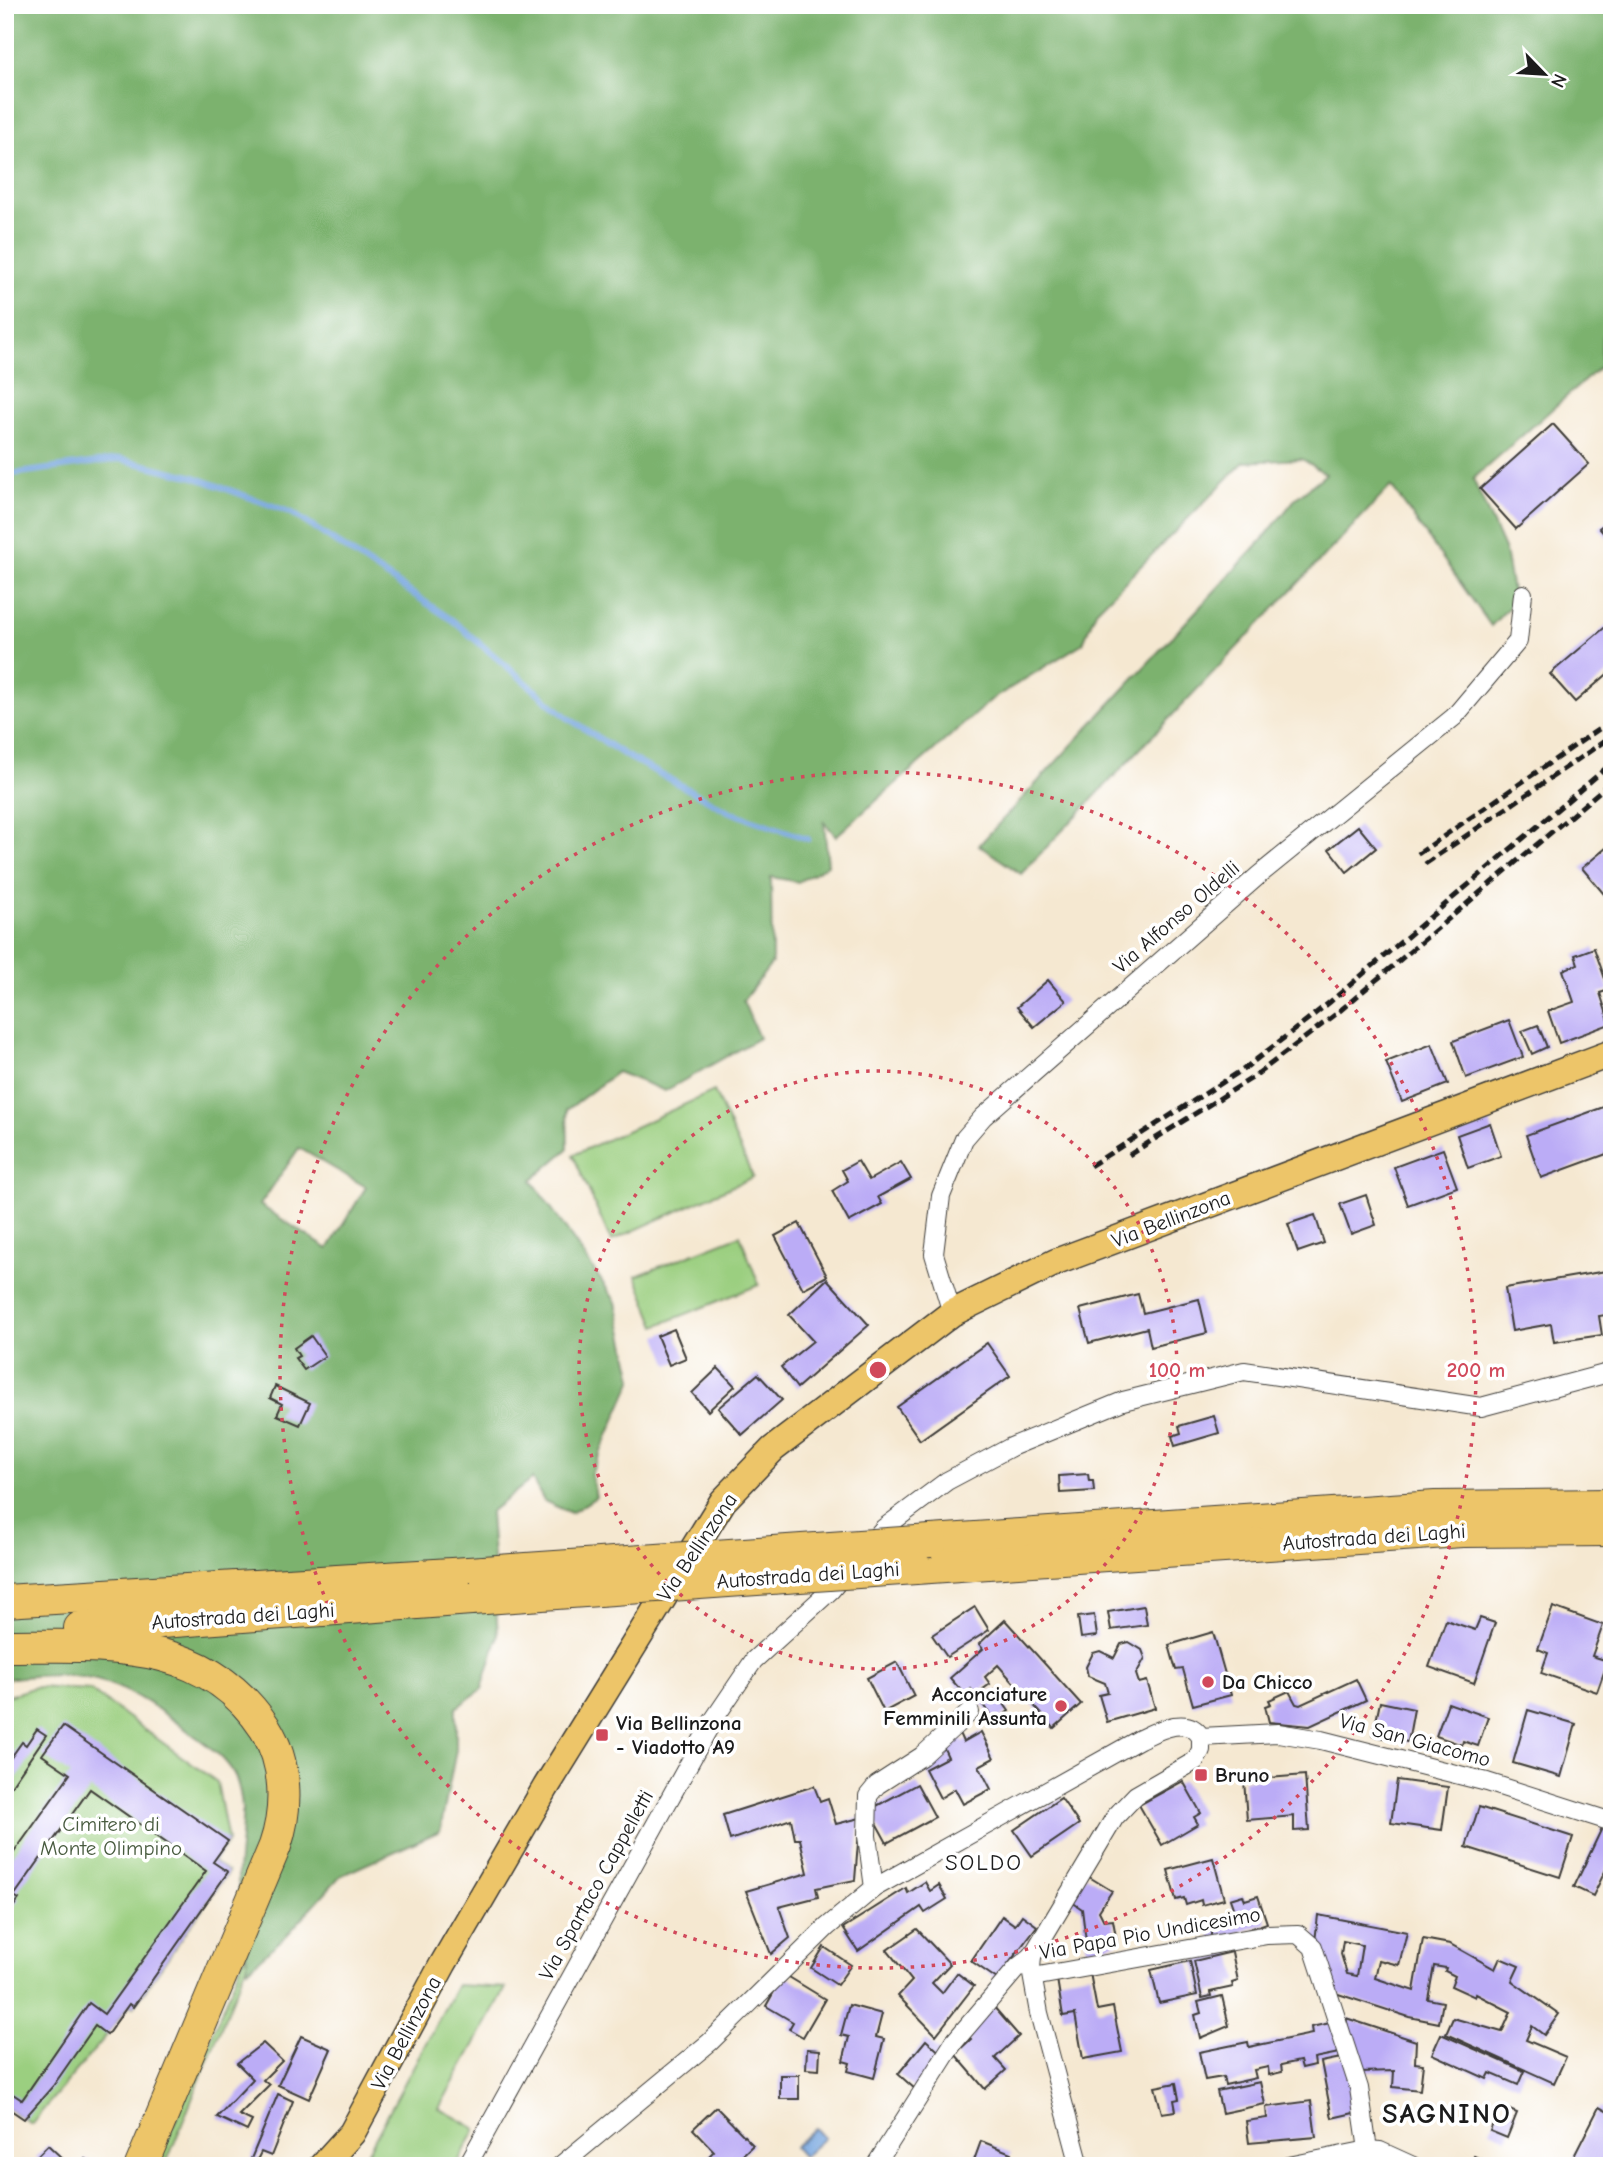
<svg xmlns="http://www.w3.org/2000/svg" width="1617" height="2171" viewBox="0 0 1617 2171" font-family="'Comic Neue',sans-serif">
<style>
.green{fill:#9bcf80;stroke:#5c764e;stroke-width:2}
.forest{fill:#7cb26e;stroke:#4c6745;stroke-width:2;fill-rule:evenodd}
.water{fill:#74a4de;stroke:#48607d;stroke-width:2}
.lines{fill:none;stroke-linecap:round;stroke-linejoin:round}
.stream{stroke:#74a4de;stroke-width:6}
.building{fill:#bbacf6;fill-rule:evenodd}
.street-casing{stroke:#3d3b37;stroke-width:20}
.primary-casing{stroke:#3d3b37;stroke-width:29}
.highway-casing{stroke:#3d3b37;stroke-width:34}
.street{stroke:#fff;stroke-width:18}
.primary{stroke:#edc569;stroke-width:26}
.highway{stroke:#edc569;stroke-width:32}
.rail{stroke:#1c1c1c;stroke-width:5;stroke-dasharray:10 5;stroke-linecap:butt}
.highway-bridge-casing{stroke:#3d3b37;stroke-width:34;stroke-linecap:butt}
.highway-bridge{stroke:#edc569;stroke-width:32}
.ring{fill:none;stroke:#d1495b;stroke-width:3.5;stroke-dasharray:3.5 7}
.poi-dot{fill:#d1495b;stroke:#fff;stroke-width:2.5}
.labels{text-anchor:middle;stroke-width:7;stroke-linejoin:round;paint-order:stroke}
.street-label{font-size:21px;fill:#1c1c1c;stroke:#fff}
.poi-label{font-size:21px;font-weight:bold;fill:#1c1c1c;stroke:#fff;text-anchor:start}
.park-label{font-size:21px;fill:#485b3f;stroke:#fff}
.neighbourhood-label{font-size:23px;letter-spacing:2px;fill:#1c1c1c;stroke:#fff}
.district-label{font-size:28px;font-weight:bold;letter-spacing:2px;fill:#1c1c1c;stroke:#fff}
.centre{fill:#d1495b;stroke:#fff;stroke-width:3.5}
.ring-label{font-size:21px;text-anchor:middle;font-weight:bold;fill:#d1495b;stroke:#fff;stroke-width:7;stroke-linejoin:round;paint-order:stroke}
</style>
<rect width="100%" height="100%" fill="#fff"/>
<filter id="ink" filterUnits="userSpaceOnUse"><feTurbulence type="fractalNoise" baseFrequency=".0143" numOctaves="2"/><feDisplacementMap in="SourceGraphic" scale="14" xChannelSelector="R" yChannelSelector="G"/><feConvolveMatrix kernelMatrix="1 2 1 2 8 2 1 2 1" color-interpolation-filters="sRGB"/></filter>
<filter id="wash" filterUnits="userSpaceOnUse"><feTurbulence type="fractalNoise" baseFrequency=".00686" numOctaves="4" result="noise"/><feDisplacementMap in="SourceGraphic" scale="28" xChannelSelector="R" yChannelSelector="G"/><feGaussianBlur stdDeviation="1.57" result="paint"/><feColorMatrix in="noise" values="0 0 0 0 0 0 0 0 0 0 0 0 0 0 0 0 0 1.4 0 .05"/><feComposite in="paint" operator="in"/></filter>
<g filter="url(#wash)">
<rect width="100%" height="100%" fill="#f5e8d1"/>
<g class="green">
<path d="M714,1091L753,1177L611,1241L573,1155Z"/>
<path d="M740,1235L759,1285L656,1326L636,1276Z"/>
<path d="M35,1687L90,1690L217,1782L228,1841L213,1862L228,1872L133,2007L129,2004L107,2035L31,2124L5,2106V1697Z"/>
<path d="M284,1862L301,1873L243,1973L165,2166H157Z"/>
<path d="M457,1985L506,1988L439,2108L476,2129L456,2166H360Z"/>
</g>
<path class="forest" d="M5,5H1612V314L1602,337L1601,366L1473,479L1505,551L1514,602L1491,626L1391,486L1021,874L979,845L1263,539L1296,498L1326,474L1302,459L1244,462L1096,611L1083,643L991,700L836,836L824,822L828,865L798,882L771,877L772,963L743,1001L759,1038L665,1091L617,1072L567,1110L568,1149L532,1180L616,1302L633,1379L591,1474L596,1497L571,1513L544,1501L532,1479L490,1512L498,1636L482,1689L456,1708V1750L440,1831L340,1876L287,1935L248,1969C245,1938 238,1905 238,1874C239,1840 249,1807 234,1774C226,1758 206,1744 192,1734C125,1683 91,1667 5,1679ZM299,1148L366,1187L328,1249L260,1205Z"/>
<path class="water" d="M815,2128L824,2138L803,2157L794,2147Z"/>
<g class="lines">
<path class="stream" d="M5,475L120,459L194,477L292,513L452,620L568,718L623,754L730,812L808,839"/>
</g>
<g id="blocks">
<g class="building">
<path d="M1553,424L1589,464L1516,529L1480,489Z"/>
<path d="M1612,518V543L1599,528Z"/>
<path d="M1610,623L1612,670L1575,702L1550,674Z"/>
<path d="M1358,826L1376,848L1347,872L1329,849Z"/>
<path d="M1612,843V897L1609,900L1582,868Z"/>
<path d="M1594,948L1609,990L1600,993L1610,1024L1559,1043L1548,1011L1574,1002L1563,970L1578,964L1575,955Z"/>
<path d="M1048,980L1066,1001L1034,1027L1017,1007Z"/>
<path d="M1509,1020L1523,1057L1466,1078L1453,1041Z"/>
<path d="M1538,1025L1547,1047L1532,1054L1522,1031Z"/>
<path d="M1432,1044L1448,1084L1402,1102L1386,1062Z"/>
<path d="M1612,1104V1152L1541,1178L1526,1135Z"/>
<path d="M1490,1123L1501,1156L1468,1168L1457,1135Z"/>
<path d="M1443,1149L1457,1187L1408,1205L1394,1167Z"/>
<path d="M858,1161L869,1180L901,1162L911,1179L878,1197L882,1204L849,1222L832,1191L848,1181L842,1170Z"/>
<path d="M1366,1195L1376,1225L1351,1234L1340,1204Z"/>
<path d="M1315,1215L1324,1243L1298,1252L1288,1224Z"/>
<path d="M799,1223L827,1276L803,1289L775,1236Z"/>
<path d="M1612,1270V1314L1599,1316L1602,1335L1554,1342L1551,1324L1512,1331L1505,1288Z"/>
<path d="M827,1279L869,1325L797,1388L781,1367L813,1341L789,1315Z"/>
<path d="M1138,1294L1143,1313L1199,1299L1207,1333L1151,1347L1147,1328L1089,1343L1080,1309Z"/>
<path d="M674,1329L686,1358L669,1365L657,1336Z"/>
<path d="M311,1336L325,1356L304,1370L295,1358L299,1356L294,1348Z"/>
<path d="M987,1343L1010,1376L920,1440L897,1407Z"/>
<path d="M718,1368L735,1386L708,1411L692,1393Z"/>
<path d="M758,1374L782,1400L742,1435L718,1408Z"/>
<path d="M275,1386L310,1403L300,1425L277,1415L282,1404L270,1398Z"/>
<path d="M1214,1416L1219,1433L1175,1446L1172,1436L1181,1433L1179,1426Z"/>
<path d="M1088,1474L1089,1481H1093L1094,1491L1060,1493L1059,1476Z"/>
<path d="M1144,1606L1147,1625L1111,1630L1108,1612Z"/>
<path d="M975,1607L989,1630L947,1657L932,1635Z"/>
<path d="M1553,1607L1603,1625L1592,1656L1608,1661L1597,1692L1541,1673L1548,1653L1538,1649Z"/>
<path d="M1094,1615L1097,1636L1081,1638L1078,1617Z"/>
<path d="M1480,1618L1495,1623L1474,1683L1429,1667L1446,1620L1475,1630Z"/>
<path d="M1005,1620L1081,1704L1054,1728L998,1665L985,1677L990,1684L975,1695L971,1689L965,1695L950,1678L983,1649L979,1644Z"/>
<path d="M1213,1632L1231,1695L1193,1705L1183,1669L1176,1670L1169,1645Z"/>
<path d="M1129,1642L1142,1650L1145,1658L1136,1674L1139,1683L1147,1681L1155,1708L1107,1722L1099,1695L1108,1693L1105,1683L1088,1676L1086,1667L1093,1653L1100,1651L1114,1658L1121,1644Z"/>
<path d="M897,1662L914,1696L884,1712L867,1678Z"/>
<path d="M1356,1679L1366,1700L1310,1726L1269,1722L1265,1706L1271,1704L1269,1700L1289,1691L1296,1704L1300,1705Z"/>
<path d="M994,1690L1009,1711L995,1721L980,1701Z"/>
<path d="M1380,1702L1414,1709L1408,1742L1373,1736Z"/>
<path d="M1448,1703L1488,1717L1478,1746L1463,1741L1462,1745L1436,1736Z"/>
<path d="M1528,1710L1576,1724L1561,1777L1513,1763Z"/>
<path d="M63,1726L228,1841L213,1862L228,1872L133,2007L129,2004L107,2035L95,2026L53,2086L24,2119L5,2106L10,2092L22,2100L89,2003L104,2014L206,1871L90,1789L14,1896L19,1899L5,1918V1865L70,1774L42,1755Z"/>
<path d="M37,1729L46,1735L5,1795V1766L22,1742L26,1745Z"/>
<path d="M981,1732L994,1758L979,1766L991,1789L963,1804L955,1789L940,1798L925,1769L948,1757L941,1742L959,1733L963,1742Z"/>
<path d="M1305,1775L1309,1830L1294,1831V1816L1247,1820L1244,1780Z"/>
<path d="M1397,1780L1448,1787L1442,1830L1391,1823Z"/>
<path d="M1183,1781L1201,1813L1194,1817L1198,1824L1162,1845L1139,1805Z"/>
<path d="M917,1784L935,1817L887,1843L869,1810Z"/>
<path d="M814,1786L820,1801L828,1798L836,1824L860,1818L855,1880L816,1888L818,1897L779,1907L790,1938L771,1954L746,1891L808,1873L800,1839H795L791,1819L730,1840L723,1815Z"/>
<path d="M1061,1798L1079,1824L1032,1856L1014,1830Z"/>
<path d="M1479,1807L1573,1837L1560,1877L1466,1847Z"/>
<path d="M1602,1828L1612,1832V1857L1593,1896L1574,1887Z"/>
<path d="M1213,1858L1224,1899L1202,1905L1201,1900L1186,1905L1184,1898L1176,1900L1168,1870Z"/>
<path d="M1086,1875L1112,1891L1099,1911L1104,1921L1113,1920L1117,1943L1087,1950L1082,1909L1069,1900Z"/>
<path d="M925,1882L930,1891L939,1885L947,1899L925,1913L921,1907L858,1951L843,1928L906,1888L908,1893Z"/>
<path d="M1243,1895L1245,1900L1258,1896L1267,1923L1218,1940L1211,1938V1927L1237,1919L1230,1899Z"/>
<path d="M1022,1915L1037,1926L997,1979L971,1961L1002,1916L1015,1925Z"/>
<path d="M1318,1915L1407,1932L1399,1965L1379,1960L1375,1978L1414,1991L1423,1939L1450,1944L1495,1969L1500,1958L1519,1966L1512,1981L1559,2014L1544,2035L1532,2026L1526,2040L1566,2057L1554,2083L1446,2034L1453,2018L1502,2032L1511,2012L1476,1994L1475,1997L1451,1986L1455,1976L1445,1971L1446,1968L1434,1966L1428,1999L1443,2002L1439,2023L1409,2017L1335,1993L1315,1942ZM1343,1941L1362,1945L1357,1976L1347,1974L1341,1954Z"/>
<path d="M917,1929L950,1964L932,1983L942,1993L957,1973L974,1986L936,2035L898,1996L912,1981L887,1950Z"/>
<path d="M824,1947L851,1965L837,1985L811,1968Z"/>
<path d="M1232,1952L1238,1981L1232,1983L1233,1987L1210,1992L1211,1996L1202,1998L1194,1961Z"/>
<path d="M1190,1961L1197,1995L1159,2003L1151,1970Z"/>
<path d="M1090,1973L1097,2010L1113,2007L1122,2052L1083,2059L1075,2014L1063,2016L1057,1979Z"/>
<path d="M784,1974L825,1999L803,2037L789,2029L793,2022L766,2006Z"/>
<path d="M1222,1996L1229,2026L1200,2038L1195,2015L1201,2013L1198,2002Z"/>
<path d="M849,2005L882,2014L876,2037L884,2039L874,2078L848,2071L850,2063L843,2061L849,2037L841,2035Z"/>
<path d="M993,2006L1019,2036L995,2058L1006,2070L985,2089L955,2054L971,2039L964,2032Z"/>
<path d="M1346,2018L1416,2041L1415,2063L1423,2064L1420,2090L1393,2087L1394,2071L1358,2072Z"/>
<path d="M1335,2022L1344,2052L1314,2058L1315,2065L1302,2068L1300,2061L1281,2065L1282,2072L1269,2075L1268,2067L1254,2070L1256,2078L1225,2085L1223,2077L1205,2080L1199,2052L1248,2042L1249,2047L1312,2034L1311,2027Z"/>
<path d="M1441,2034L1524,2071L1518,2085L1490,2073L1487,2079L1432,2054Z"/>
<path d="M301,2036L331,2049L309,2099L278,2085Z"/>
<path d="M926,2040L943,2055L915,2089L898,2074Z"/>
<path d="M263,2043L282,2061L263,2080L269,2085L239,2115L252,2121L247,2131L217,2117L253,2079L237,2063Z"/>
<path d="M807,2049L820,2050L819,2070L806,2069Z"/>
<path d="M1346,2057L1358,2112L1332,2118L1321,2062Z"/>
<rect x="780" y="2075" width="19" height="24"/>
<path d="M1260,2082L1265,2104L1222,2113L1217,2091Z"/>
<path d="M1176,2083L1179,2099L1174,2100L1176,2111L1162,2113L1155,2087Z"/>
<path d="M278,2094L293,2101L271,2156L261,2152L257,2160L271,2166H248Z"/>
<path d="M1311,2101L1316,2137L1249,2143L1246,2121L1267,2118L1266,2107Z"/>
<path d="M1500,2106L1517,2113L1507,2138L1490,2131Z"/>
<path d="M716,2107L753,2145L731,2166H718L709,2156L714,2151L693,2129Z"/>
<path d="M1599,2107L1612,2114V2166H1569Z"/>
<path d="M981,2141L1011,2153L1006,2166H972Z"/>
<path d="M48,2145L62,2158L55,2166H46L36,2157Z"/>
<path d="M1474,2156L1495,2166H1470Z"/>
<path d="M85,2159L96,2164L95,2166H82Z"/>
</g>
</g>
</g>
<g filter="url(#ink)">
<use href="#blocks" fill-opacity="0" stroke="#3d3b37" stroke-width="2"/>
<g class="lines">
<defs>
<g id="street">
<path d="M952,1313L934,1254L941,1196L964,1139L983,1117L1259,875L1454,717L1518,641L1523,594"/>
<path d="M867,1547L884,1528L947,1481L1011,1447L1123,1401L1244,1371L1481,1407L1612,1372"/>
<path d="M1201,1737L1278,1733L1321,1740L1487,1782L1612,1822"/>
<path d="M874,1888L867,1836L868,1796L877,1785L922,1756L970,1712"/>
<path d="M1033,1977L1267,1935L1298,1934L1313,1947L1359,2088L1368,2150"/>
<path d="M467,2166L712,1722L754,1660L831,1590L847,1571"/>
<path d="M560,2166L710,2042L827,1927L874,1888L1140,1739C1157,1731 1188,1714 1201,1737V1750L1195,1761L1136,1795L1115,1817L1032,1956L1031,1969L1039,2013L1080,2166"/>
<path d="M875,2166L954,2042L1018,1967L1032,1956"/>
<path d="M1289,2166L1368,2150L1380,2151L1413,2166"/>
</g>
<path id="primary" d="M322,2166L352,2133L443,1964L546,1787L723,1501L773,1449L952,1313L1056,1262L1612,1053"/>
<g id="highway">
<path d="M931,1541L1435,1507L1612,1505"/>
<path d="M916,1568L1462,1531L1612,1530"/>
<path d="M5,1601L484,1572"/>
<path d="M80,1628L471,1599"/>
<path d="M5,1646C103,1646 204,1635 265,1728C287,1763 288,1808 275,1846L141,2166"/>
</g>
</defs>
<use href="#street" class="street-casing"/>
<use href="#primary" class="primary-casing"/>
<use href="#highway" class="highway-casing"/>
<use href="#street" class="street"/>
<use href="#primary" class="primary"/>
<use href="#highway" class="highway"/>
<g class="rail">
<path d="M1418,854L1612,720"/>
<path d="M1425,864L1612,736"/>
<path d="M1129,1155L1252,1078L1336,1014L1612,781"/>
<path d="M1090,1166L1244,1069L1330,1002L1612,763"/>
</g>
<defs>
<g id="highway-bridge">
<path d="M484,1572L931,1541"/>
<path d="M471,1599L916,1568"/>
</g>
</defs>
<use href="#highway-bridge" class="highway-bridge-casing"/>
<use href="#highway-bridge" class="highway-bridge"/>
</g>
</g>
<g class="ring">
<circle cx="878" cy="1370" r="299"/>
<circle cx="878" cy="1370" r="598"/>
</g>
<g class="poi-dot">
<circle cx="1208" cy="1682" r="7"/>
<circle cx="1061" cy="1706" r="7"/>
<rect x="595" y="1728" width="14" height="14" rx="3.5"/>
<rect x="1194" y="1768" width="14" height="14" rx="3.5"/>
</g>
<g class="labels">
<g class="street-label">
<text transform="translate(1176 917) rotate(-41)" y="7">Via Alfonso Oldelli</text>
<text transform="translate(1171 1219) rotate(-21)" y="7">Via Bellinzona</text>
<text transform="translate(1374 1537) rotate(-4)" y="7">Autostrada dei Laghi</text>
<text transform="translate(697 1547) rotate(-56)" y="7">Via Bellinzona</text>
<text transform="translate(808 1575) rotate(-4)" y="7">Autostrada dei Laghi</text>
<text transform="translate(243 1616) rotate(-4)" y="7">Autostrada dei Laghi</text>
<text transform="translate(1415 1740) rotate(15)" y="7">Via San Giacomo</text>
<text transform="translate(596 1885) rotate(-61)" y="7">Via Spartaco Cappelletti</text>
<text transform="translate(1150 1933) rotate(-10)" y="7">Via Papa Pio Undicesimo</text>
<text transform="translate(406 2033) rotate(-62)" y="7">Via Bellinzona</text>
</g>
<g class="poi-label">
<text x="1222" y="1689">Da Chicco</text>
<text x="1047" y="1701" text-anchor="end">Acconciature<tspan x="1047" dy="24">Femminili Assunta</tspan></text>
<text x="616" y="1730">Via Bellinzona<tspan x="616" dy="24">- Viadotto A9</tspan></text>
<text x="1215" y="1782">Bruno</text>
</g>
<g class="park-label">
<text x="111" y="1831">Cimitero di<tspan x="111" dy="24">Monte Olimpino</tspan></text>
</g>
<g class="neighbourhood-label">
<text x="984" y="1870">SOLDO</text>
</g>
<g class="district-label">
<text x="1447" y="2123">SAGNINO</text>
</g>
</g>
<circle cx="878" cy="1370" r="10" class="centre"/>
<g class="ring-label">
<text x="1177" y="1377">100 m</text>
<text x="1476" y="1377">200 m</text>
</g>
<rect width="1617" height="2171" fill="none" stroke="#fff" stroke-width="28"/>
<g transform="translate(1544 74) rotate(115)" stroke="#ffffff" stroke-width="5" paint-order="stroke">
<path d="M0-5L12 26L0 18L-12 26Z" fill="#1c1c1c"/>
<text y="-10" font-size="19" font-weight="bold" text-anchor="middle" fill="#1c1c1c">N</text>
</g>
</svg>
